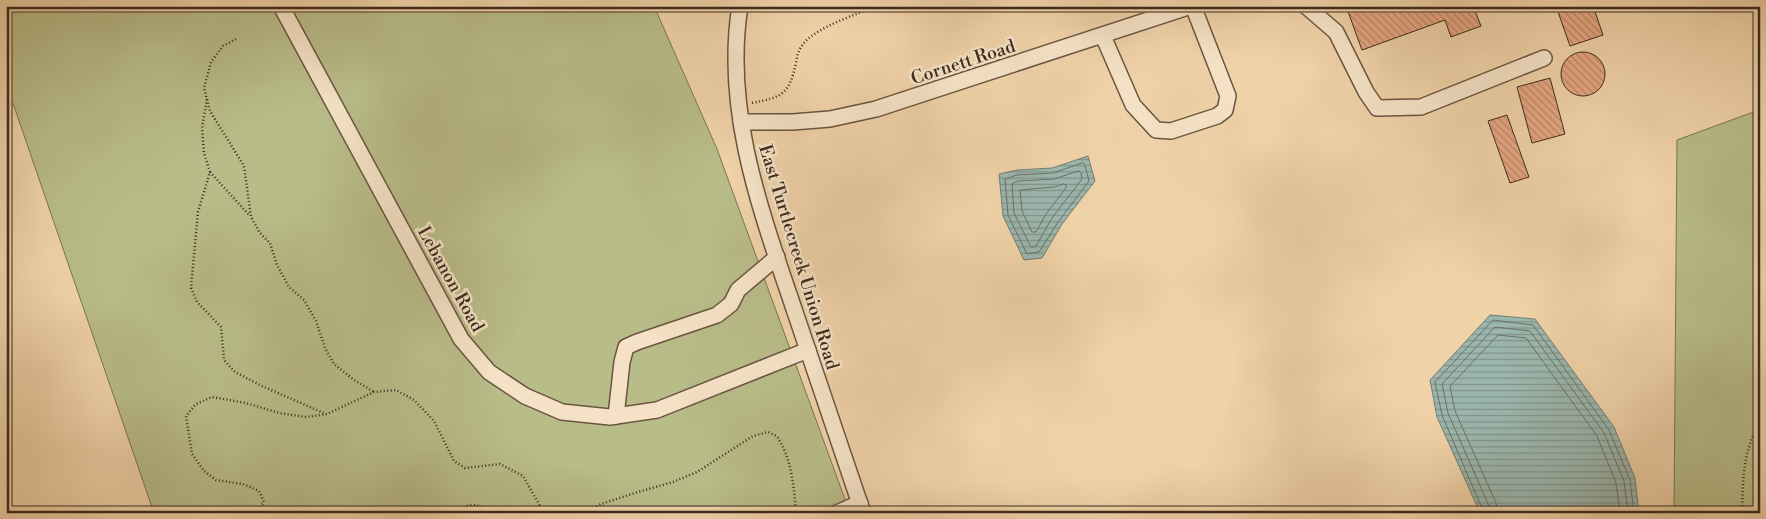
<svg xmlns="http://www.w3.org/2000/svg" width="1766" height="519" viewBox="0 0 1766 519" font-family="'Libre Bodoni',serif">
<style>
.park{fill:#b8bc88;stroke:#7a7453}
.water{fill:url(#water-rules);stroke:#757e74}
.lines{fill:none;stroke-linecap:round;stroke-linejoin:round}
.shore{stroke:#6c7066;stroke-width:1}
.building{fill:url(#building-back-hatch);stroke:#3d2b1e}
.minor-casing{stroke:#6a5540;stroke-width:18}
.path{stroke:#3d2b1e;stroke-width:2.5;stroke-dasharray:1 2.5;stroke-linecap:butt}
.minor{stroke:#f5e2c6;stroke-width:15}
.labels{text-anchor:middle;stroke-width:5;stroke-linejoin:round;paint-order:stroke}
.street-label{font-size:18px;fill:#3d2b1e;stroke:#f5e2c6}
</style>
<defs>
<pattern id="water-rules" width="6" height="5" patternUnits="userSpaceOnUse" patternTransform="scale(1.25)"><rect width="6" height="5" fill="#9bb6ad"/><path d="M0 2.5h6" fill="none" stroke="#80948c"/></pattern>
<pattern id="building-back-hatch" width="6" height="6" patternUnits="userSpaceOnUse" patternTransform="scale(1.25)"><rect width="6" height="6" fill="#e5a680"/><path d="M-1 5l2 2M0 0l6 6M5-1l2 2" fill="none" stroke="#bb8768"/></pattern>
</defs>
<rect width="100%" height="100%" fill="#f0d2a8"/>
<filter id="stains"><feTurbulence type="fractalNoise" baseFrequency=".004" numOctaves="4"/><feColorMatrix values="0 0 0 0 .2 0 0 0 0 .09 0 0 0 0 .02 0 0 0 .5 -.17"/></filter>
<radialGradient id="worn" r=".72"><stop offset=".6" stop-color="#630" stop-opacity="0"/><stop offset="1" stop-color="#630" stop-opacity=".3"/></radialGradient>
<g class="park">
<path d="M6,6H654L717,149L850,513H154L6,83Z"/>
<path d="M1759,110L1760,513H1674L1677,140Z"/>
</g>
<g class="water">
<path d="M1088,156L1095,181L1062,224L1042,258L1024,260L1003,216L999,174L1017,170L1052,168Z"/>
<path d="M1490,315L1535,319L1614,427L1635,478L1639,513H1480L1437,417L1430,380Z"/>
</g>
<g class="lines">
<g class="shore">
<path d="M1083,163L1085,165L1089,181L1058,222L1039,252L1027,254L1008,215L1005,179L1017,175L1053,173Z"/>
<path d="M1079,171L1081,173L1082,179L1052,218L1036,246L1031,247L1014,213L1012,184L1018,181L1054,179Z"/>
<path d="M1064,184L1066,185V188L1046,214L1036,232H1032L1022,211L1020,190L1054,187Z"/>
<path d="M1484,513L1442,415L1435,382L1493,320L1533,325L1609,430L1630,480L1634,513"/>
<path d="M1490,513L1489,506L1448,413L1442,384L1495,327L1530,331L1604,433L1624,481L1628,513"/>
<path d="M1498,513L1496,503L1455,411L1450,386L1498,335L1526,338L1597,436L1616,483L1620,513"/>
</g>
</g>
<g class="building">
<path d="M1346,6H1473L1481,26L1451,37L1445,20L1362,50Z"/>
<path d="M1556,6H1593L1603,35L1570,46Z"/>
<circle cx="1583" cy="74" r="22"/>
<path d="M1550,78L1565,134L1532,143L1517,87Z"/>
<path d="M1507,115L1529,177L1510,183L1488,121Z"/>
</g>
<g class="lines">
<defs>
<g id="minor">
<path d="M281,6L461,339L489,372L525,396L562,412L610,417L616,416L657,410L808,350"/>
<path d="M740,6C723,112 762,214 795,312C818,379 841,446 863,513"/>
<path d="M1306,6L1336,32L1366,92L1377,108L1421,107L1544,58"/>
<path d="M1103,36L1133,105L1156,130L1171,131L1217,116L1225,110L1228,96L1193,6"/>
<path d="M741,122H793L830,119L876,109L1191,6"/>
<path d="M616,416L622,362L626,347L637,342L717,315L731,304L738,290L777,257"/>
<path d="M837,513L860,503"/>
</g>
</defs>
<use href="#minor" class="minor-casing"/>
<g class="path">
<path d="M236,39L223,46L211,62L204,88L210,111L244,166L251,217L260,233L270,243L277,265L289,287L304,300L316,321L325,348L334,364L354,380L374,392"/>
<path d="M207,99L202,128L204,153L210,172L198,212L191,288L197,302L221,327L224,360L235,372L262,386L326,414"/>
<path d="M752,103C782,97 789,95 796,63C797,55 799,48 805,42C818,27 857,14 877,6"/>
<path d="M210,172L250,216"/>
<path d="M256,513L264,502L259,491L243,484L216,480L204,471L192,454L186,416L196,404L212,397L246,403L279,413L306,417L327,414L374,392L396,390L414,400L434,421L454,461L465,468L500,464L523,476L544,513"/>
<path d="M455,513C468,502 478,503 492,513"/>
<path d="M584,513L601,504L638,492L673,482L697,472L753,436L768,432C772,434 776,435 778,438C792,460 794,488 796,513"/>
<path d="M1742,513C1743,483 1742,450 1760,424"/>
</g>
<use href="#minor" class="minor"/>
</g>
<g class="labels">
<g class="street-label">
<text transform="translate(963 62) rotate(-18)" y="6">Cornett Road</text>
<text transform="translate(799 257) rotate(73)" y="6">East Turtlecreek Union Road</text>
<text transform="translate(451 279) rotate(61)" y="6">Lebanon Road</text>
</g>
</g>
<rect width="1766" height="519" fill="none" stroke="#f0d2a8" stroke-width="25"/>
<rect x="8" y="8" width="1751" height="504" fill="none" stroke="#3d2b1e" stroke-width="2.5"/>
<rect x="12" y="12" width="1741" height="494" fill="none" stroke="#3d2b1e"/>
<rect width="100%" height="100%" filter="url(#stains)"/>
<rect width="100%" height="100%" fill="url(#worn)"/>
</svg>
